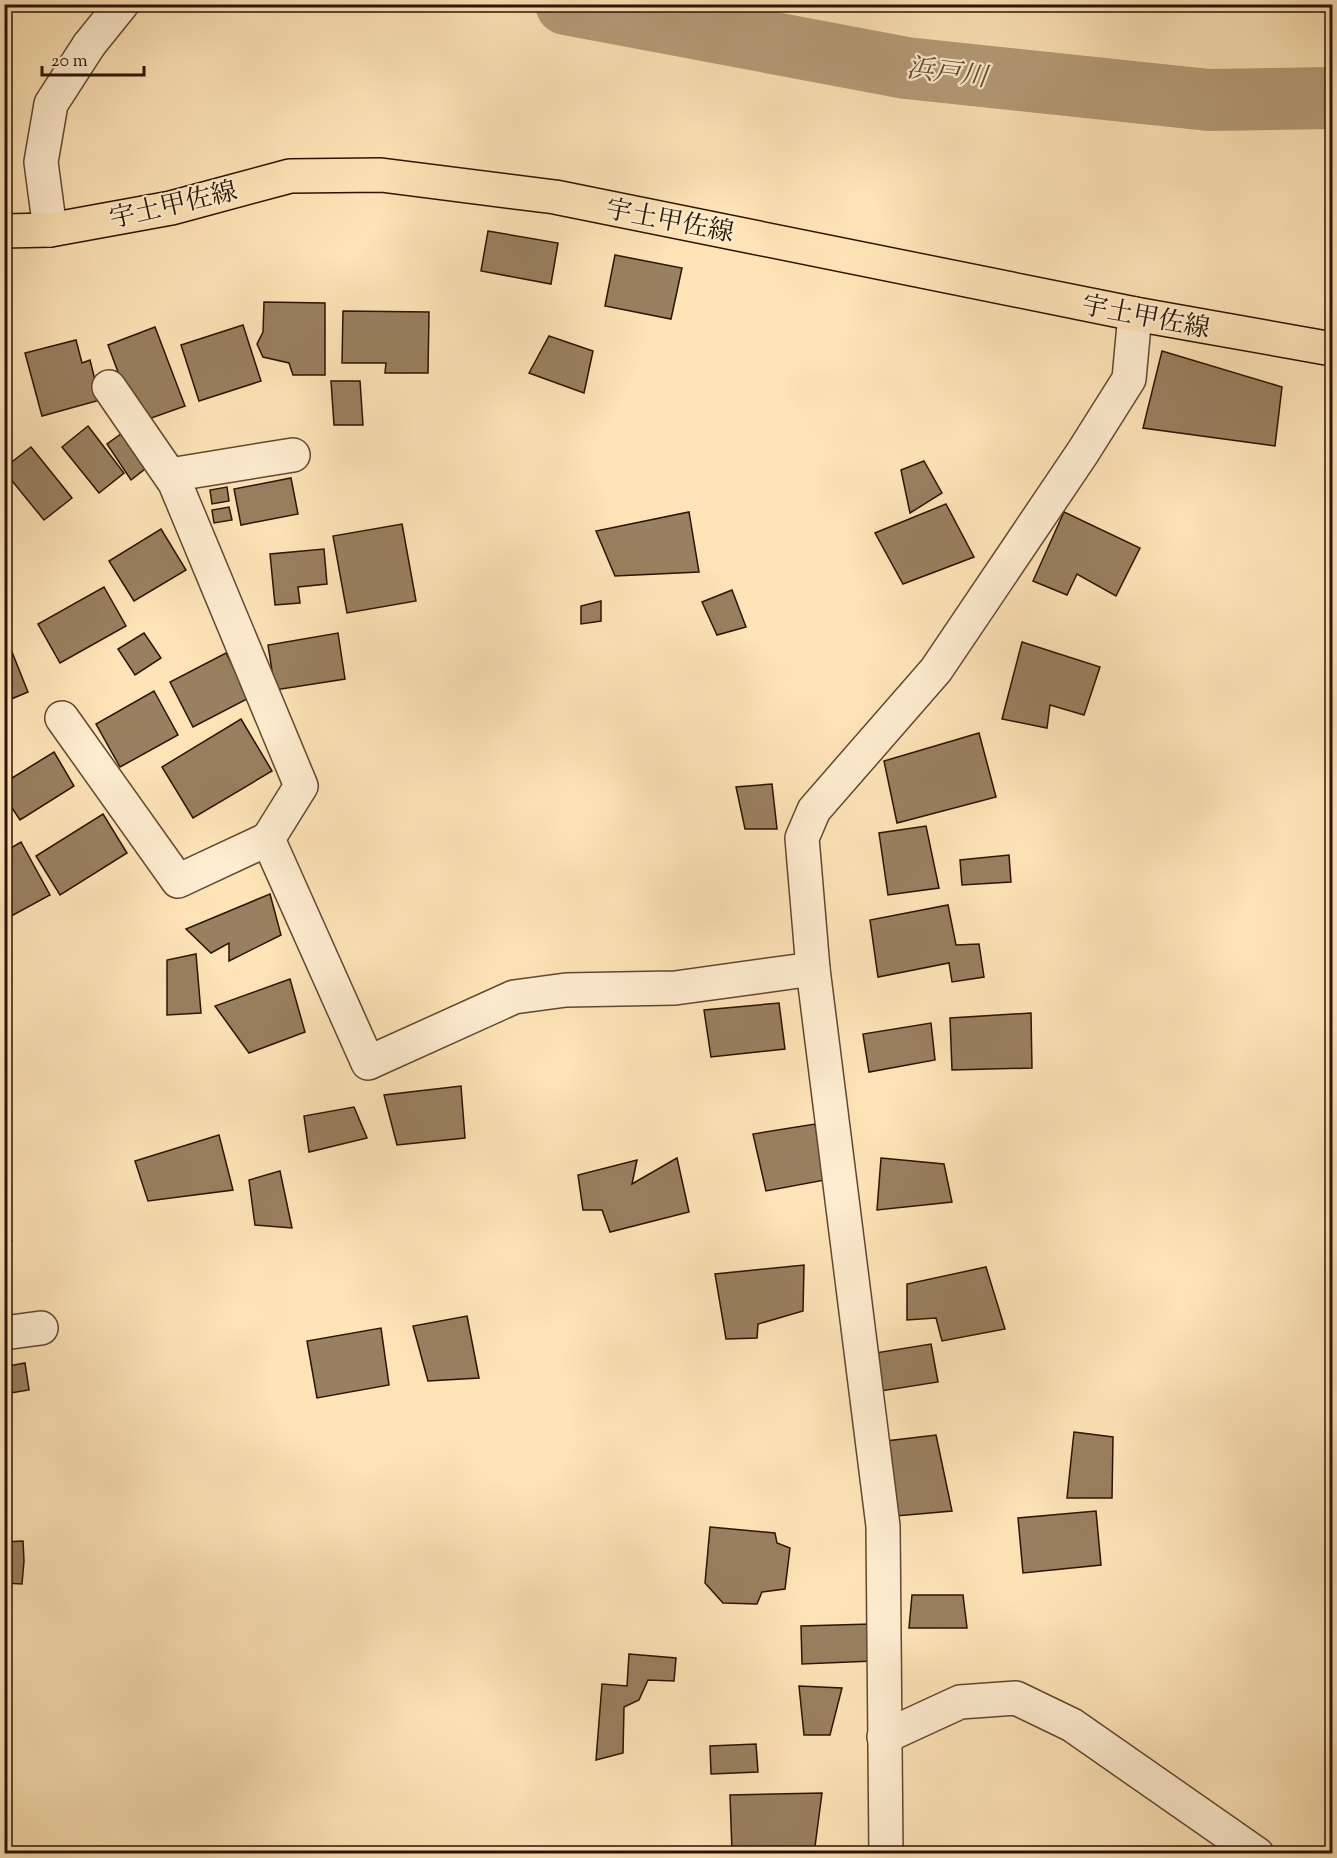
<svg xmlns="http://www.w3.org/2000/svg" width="1337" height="1858" viewBox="0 0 1337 1858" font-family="'Sorts Mill Goudy','Noto Serif JP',serif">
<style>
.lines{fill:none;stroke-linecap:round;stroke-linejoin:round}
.river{stroke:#b69d79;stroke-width:62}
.building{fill:#998060;stroke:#2b1302;stroke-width:1.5}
.minor-casing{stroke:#60472f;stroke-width:36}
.tertiary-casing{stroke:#60472f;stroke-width:36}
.primary-casing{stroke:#2b1302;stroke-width:36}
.minor{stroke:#feedd0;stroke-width:33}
.tertiary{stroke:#feedd0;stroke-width:33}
.primary{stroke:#fee4b7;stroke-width:33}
.labels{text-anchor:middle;stroke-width:4.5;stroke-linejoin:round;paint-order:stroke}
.street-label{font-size:26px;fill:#2b1302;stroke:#feedd0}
.water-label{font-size:27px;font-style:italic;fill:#634a32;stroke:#feedd0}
</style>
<rect width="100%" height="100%" fill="#fee4b7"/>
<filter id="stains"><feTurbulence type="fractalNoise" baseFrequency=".00333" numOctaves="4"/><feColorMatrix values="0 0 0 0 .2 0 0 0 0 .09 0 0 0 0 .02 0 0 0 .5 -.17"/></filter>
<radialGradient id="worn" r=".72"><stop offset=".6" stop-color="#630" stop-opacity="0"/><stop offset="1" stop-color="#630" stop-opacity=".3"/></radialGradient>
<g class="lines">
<path class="river" d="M566,4L906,68L1209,100L1332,98"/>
</g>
<g class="building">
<path d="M488,231L558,243L551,284L481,271Z"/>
<path d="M615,255L682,268L671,319L605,306Z"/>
<path d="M264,302L325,303V375H293L289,363L263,357L257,344L263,332Z"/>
<path d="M343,311L429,312L428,373H385L386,363H342Z"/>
<path d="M243,325L261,381L199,401L181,345Z"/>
<path d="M155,327L185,406L146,420L129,402L108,345Z"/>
<path d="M549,336L593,351L584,393L529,373Z"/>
<path d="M76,340L82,363L90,360L100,400L42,416L25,353Z"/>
<path d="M1162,351L1282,387L1275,446L1143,428Z"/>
<path d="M331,381H360L363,425H334Z"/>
<path d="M88,426L124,473L99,493L62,447Z"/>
<path d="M125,431L150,465L131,480L107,444Z"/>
<path d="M31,447L72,498L44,520L4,471V468Z"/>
<path d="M924,461L942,493L910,513L901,470Z"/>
<path d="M291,478L298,514L241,525L234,489Z"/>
<path d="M227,487L229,501L212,504L210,490Z"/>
<path d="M946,504L974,557L903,584L875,533Z"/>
<path d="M229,507L232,520L214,523L212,510Z"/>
<path d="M689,512L699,572L615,576L596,531Z"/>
<path d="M1064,512L1140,548L1116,596L1077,574L1067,595L1033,581Z"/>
<path d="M402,524L416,601L347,613L333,536Z"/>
<path d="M161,529L186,570L134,601L109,561Z"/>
<path d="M324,549L327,584L298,587L300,603L275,605L270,554Z"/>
<path d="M104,587L126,626L60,663L38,624Z"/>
<path d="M732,590L746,627L717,635L702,602Z"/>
<path d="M601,601V621L581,624V606Z"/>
<path d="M144,633L161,658L135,675L118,649Z"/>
<path d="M338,633L345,679L275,690L268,645Z"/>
<path d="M1022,642L1100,667L1084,715L1050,705L1047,728L1002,719Z"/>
<path d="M10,647L28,692L4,702V649Z"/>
<path d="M226,653L249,698L193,727L170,682Z"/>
<path d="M154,691L178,735L120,767L96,724Z"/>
<path d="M241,719L272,771L193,818L162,767Z"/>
<path d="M979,733L996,797L897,823L884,761Z"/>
<path d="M54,752L74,786L20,820L4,796V783Z"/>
<path d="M772,784L777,829H745L736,787Z"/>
<path d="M103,814L127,853L60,895L36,856Z"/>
<path d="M926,826L939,888L888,895L879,833Z"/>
<path d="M21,842L50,895L4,920V852Z"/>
<path d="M1009,855L1011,882L962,885L960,860Z"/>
<path d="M270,894L281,935L229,961V943L211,953L186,929Z"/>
<path d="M948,905L956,945L979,944L984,977L952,982L949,963L878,977L870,920Z"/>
<path d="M196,954L201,1013L167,1015V960Z"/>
<path d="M290,979L305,1032L249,1053L215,1006Z"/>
<path d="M779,1003L785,1049L711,1057L704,1010Z"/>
<path d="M1031,1013L1032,1068L952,1070L950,1018Z"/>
<path d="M931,1023L935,1060L869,1072L863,1034Z"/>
<path d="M461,1086L465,1138L397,1145L384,1095Z"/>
<path d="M354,1107L367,1138L309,1152L304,1116Z"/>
<path d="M815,1124L825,1180L766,1191L753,1134Z"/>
<path d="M219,1135L233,1190L148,1201L135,1161Z"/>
<path d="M677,1158L689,1212L610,1232L602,1210H583L578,1175L637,1160L632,1184Z"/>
<path d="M881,1158L944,1164L952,1202L877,1210Z"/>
<path d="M280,1171L292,1228L255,1225L249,1180Z"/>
<path d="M4,1214L12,1241L4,1243Z"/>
<path d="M804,1265L803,1311L758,1324L757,1338L726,1339L715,1274Z"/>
<path d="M986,1267L1005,1329L942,1341L936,1318L907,1320V1284Z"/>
<path d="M467,1316L479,1378L428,1381L413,1326Z"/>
<path d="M381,1328L389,1385L317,1398L307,1341Z"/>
<path d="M931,1344L938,1382L881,1391L875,1353Z"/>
<path d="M4,1359L9,1366L25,1363L29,1390L4,1394Z"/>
<path d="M1074,1432L1113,1437L1112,1498H1067Z"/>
<path d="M936,1435L952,1511L896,1516L886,1441Z"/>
<path d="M1096,1511L1101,1565L1023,1573L1018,1518Z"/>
<path d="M710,1527L775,1533L777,1543L790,1548L785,1589L762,1592L757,1604L723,1603L705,1583Z"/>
<path d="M23,1541L24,1561L22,1584L4,1583V1542Z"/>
<path d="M912,1595H963L967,1628H909Z"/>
<path d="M871,1624L873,1661L802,1664L801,1626Z"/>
<path d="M629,1654L676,1658L674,1681L648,1680L639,1700L624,1707L623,1753L596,1760L602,1684L627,1686Z"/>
<path d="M799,1686L842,1688L830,1735H804Z"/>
<path d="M756,1744L758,1772L711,1774L710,1746Z"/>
<path d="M822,1793L814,1854L732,1852L730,1795Z"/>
</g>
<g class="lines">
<defs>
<g id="minor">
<path d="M50,230L41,162L51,104L89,45"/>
<path d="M109,387L175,483L301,786L268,839L368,1063L514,997L566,990L675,988L813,969"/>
<path d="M170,475L293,455"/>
<path d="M62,718L178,881L268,839"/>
<path d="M4,1333L41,1328"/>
<path d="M884,1737L960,1702L1016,1698L1072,1725L1257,1854"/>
<path d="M886,1854L883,1526L813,969L802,838L814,810L936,670L1083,452L1129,379L1135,314"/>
</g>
<path id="tertiary" d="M89,45L122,4"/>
<path id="primary" d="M4,231L50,230L171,208L290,176L381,175L555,197L1135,314L1332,349"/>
</defs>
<use href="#minor" class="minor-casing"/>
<use href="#tertiary" class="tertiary-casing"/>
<use href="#primary" class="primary-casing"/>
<use href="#minor" class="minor"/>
<use href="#tertiary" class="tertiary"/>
<use href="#primary" class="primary"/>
</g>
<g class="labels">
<g class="street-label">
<text transform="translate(173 204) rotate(-13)" y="9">宇土甲佐線</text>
<text transform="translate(670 220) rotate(11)" y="9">宇土甲佐線</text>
<text transform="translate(1146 316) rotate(11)" y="9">宇土甲佐線</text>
</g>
<g class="water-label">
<text transform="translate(947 72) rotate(7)" y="9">浜戸川</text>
</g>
</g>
<rect width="1337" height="1858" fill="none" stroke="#fee4b7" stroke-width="24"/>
<rect x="6" y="6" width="1325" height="1846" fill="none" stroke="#2b1302" stroke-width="3"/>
<rect x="12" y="12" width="1313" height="1834" fill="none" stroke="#2b1302" stroke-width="1.5"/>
<path d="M42 66v9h102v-9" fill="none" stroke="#2b1302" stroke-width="3"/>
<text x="51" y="66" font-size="18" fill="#2b1302" stroke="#feedd0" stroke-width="4.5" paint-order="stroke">20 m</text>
<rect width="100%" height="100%" filter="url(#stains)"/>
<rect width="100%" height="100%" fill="url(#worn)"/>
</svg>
